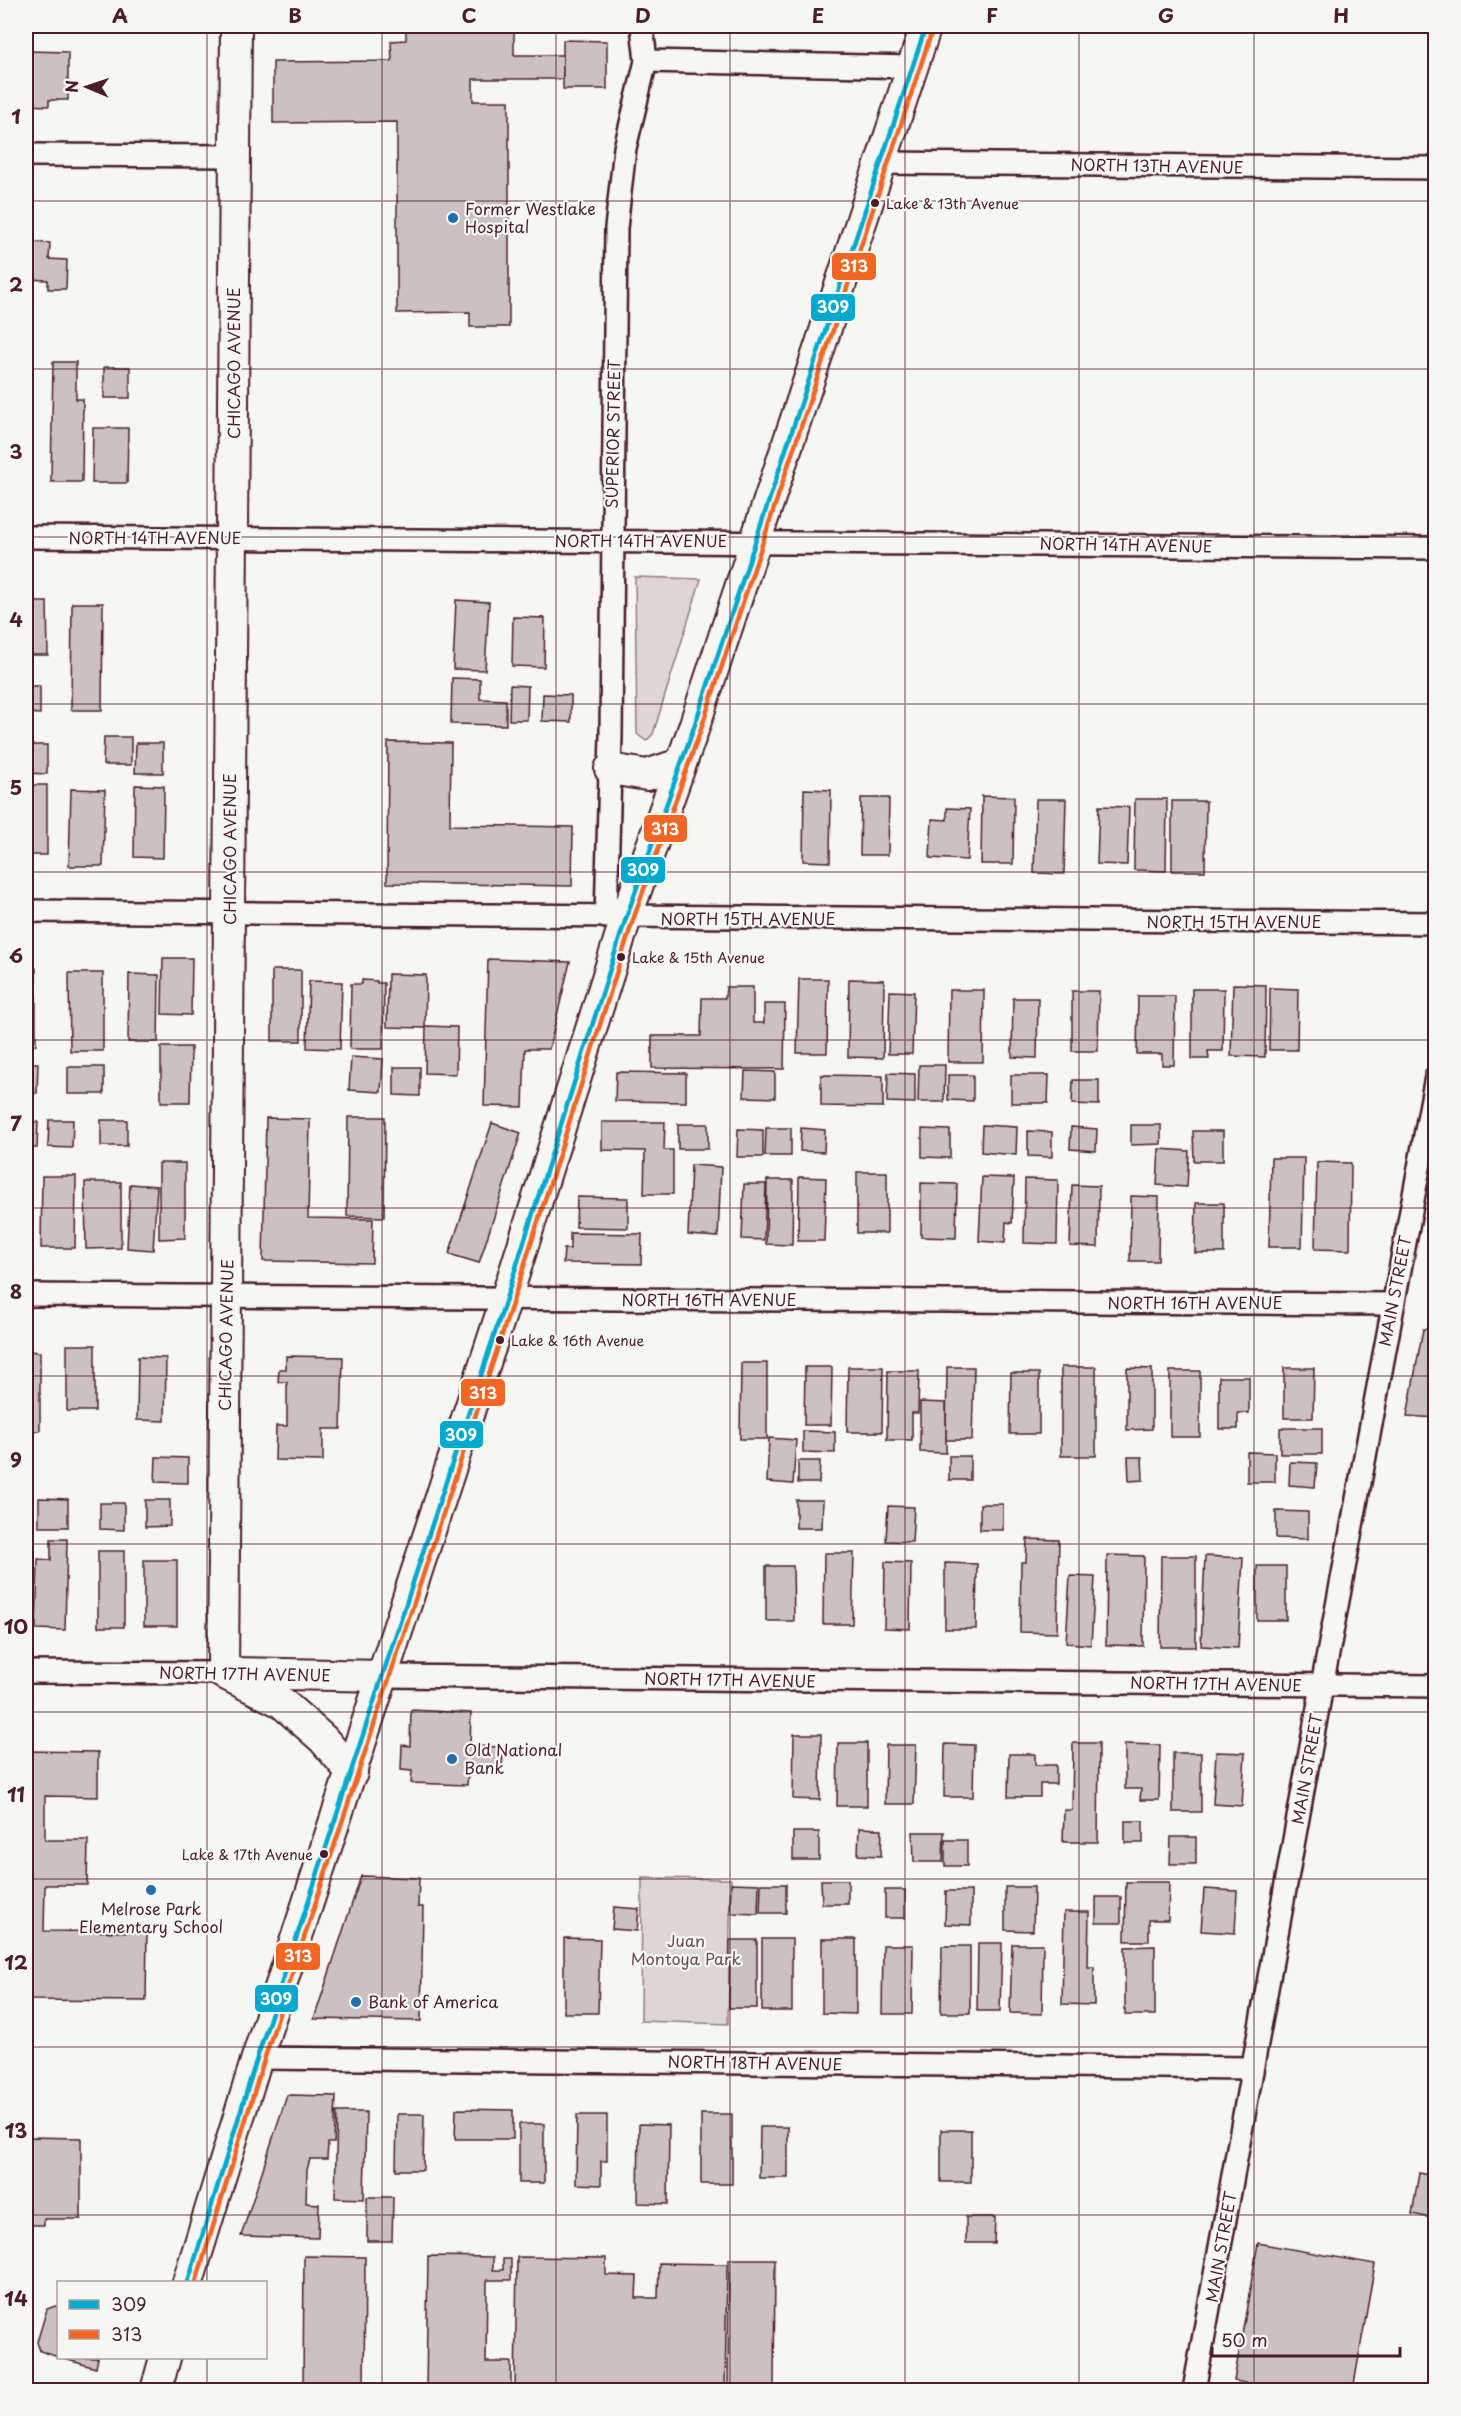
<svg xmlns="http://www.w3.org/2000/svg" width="1461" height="2416" viewBox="0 0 1461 2416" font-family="'Playpen Sans',sans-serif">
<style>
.green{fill:#ddd6d5;stroke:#947a80;stroke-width:1.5}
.building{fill:#ccc1c0;stroke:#4a1f2b;stroke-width:1.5}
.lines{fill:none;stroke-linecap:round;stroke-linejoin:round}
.minor-casing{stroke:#4a1f2b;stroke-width:26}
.secondary-casing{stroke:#4a1f2b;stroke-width:34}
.minor{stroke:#f6f6f2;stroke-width:21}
.secondary{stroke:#f6f6f2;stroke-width:30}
.bus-1-casing{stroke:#f6f6f2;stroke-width:9}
.bus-2-casing{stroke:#f6f6f2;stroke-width:9}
.bus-1{stroke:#00a9ce;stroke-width:4.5}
.bus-2{stroke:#f26522;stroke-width:4.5}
.grid{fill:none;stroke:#4a1f2b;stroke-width:1.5;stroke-opacity:0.55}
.bus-dot{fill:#4a1f2b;stroke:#f6f6f2;stroke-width:2}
.poi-dot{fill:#1f6fb2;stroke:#f6f6f2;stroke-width:2}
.labels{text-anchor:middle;stroke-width:4.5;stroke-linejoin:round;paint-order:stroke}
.bus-label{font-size:14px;fill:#4a1f2b;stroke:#f6f6f2;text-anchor:start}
.street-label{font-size:16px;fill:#4a1f2b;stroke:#f6f6f2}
.poi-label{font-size:16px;fill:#4a1f2b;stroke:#f6f6f2;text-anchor:start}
.park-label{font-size:16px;fill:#6f4d56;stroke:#f6f6f2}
.line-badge{stroke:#f6f6f2;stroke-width:2}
.badge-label{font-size:16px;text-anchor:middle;font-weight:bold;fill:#fff}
.neatline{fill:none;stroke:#4a1f2b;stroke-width:2}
.grid-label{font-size:20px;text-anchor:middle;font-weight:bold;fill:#4a1f2b}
</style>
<rect width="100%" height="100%" fill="#f6f6f2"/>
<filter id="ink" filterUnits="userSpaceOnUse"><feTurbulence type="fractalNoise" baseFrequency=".0167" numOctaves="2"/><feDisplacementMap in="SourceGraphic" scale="12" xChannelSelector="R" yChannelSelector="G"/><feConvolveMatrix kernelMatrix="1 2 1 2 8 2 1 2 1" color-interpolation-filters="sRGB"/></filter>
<g filter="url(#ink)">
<g class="green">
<path d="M635,577L701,579L653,734L646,741L637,734Z"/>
<path d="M642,1878L731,1879L728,2024L641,2021Z"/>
</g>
<g class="building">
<path d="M406,26H514V55H563V79H473V101H509V327H470V312L397,313V122L273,123V62L392,61L391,41L406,40Z"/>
<path d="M563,40L607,41V89H563Z"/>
<path d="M26,51L68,52V100H49V106L26,105Z"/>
<path d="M26,242L50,243L49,259L67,260L66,289H48V280L26,279Z"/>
<path d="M53,362H76V399H83L82,482H51Z"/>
<rect x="104" y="367" width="26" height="31"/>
<path d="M26,413H30L29,486H26Z"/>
<path d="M93,428H128L127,483H92Z"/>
<path d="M456,600L489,602L485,670L453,669Z"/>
<path d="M26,602H47L48,655H26Z"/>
<path d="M72,603H103L102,710H71Z"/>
<path d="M513,617L545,618L544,667L512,666Z"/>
<path d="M452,678L480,679V699L506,700V725L451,724Z"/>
<path d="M510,685L528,686L527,720H509Z"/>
<path d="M26,686H40V714L26,713Z"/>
<path d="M543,694L571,695V722L542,721Z"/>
<path d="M104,737H131V765H103Z"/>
<path d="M388,742L451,743L450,825L573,827L572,886L387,883Z"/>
<path d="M136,743H163V773H135Z"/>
<path d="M26,745H47V774L26,773Z"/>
<rect x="26" y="785" width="21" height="70"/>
<path d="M135,785L164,786L163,858L134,857Z"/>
<path d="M71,789L105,790L103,866H69Z"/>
<path d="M804,789L831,790L830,862L803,861Z"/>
<path d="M982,796L1014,797L1013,864H981Z"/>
<path d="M861,798H889L888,855H860Z"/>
<path d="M1036,799H1066L1064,874L1034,873Z"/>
<path d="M1135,799H1167L1166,871L1134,870Z"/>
<path d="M1172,801H1206L1205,871H1172Z"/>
<path d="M1099,806L1129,807L1127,865L1097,864Z"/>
<path d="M947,808L970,809L967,860L930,858L932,819L947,820Z"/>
<path d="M163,958H192L191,1015L162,1014Z"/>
<path d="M488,959L570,962L549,1049H525L523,1107L484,1106Z"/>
<rect x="26" y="968" width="10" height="77"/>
<rect x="272" y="970" width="29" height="71"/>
<path d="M69,973H103V1051H70Z"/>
<path d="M129,974L159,975L158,1042H128Z"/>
<path d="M388,974L426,975L425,1028L387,1027Z"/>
<path d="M799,979H828L827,1053H797Z"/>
<path d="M849,979L884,980L883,1058L848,1057Z"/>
<path d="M362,980L377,981V983H384L383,1049H350L351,984H362Z"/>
<path d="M309,981L342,982L340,1049L307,1048Z"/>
<path d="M1233,984L1266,985L1265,1057L1231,1056Z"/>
<path d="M726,987H753V1023H764V1004H785L784,1069L652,1068V1036H701L702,998H725Z"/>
<path d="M1270,988L1298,989L1297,1050H1269Z"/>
<path d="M1192,989H1224L1223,1051H1208L1209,1059H1192Z"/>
<path d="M949,990H984L983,1062H948Z"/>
<path d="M890,991L914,992L912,1054H888Z"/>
<path d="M1072,991H1099L1098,1051H1072Z"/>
<path d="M1138,996H1175L1174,1065H1162V1054H1137Z"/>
<path d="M1013,998H1038L1037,1058L1012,1057Z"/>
<path d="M426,1026L457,1027L456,1074L425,1073Z"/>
<path d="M161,1047H191L190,1102H161Z"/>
<path d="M351,1057L383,1059L381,1092L349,1090Z"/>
<path d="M26,1063H38L37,1093H26Z"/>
<path d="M919,1065H945L944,1102H918Z"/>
<rect x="68" y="1067" width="36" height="27"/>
<path d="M394,1067H420V1096L394,1095Z"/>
<path d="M745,1071L775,1072V1098L744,1097Z"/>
<path d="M616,1072L686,1073V1102L615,1101Z"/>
<path d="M888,1073L915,1074V1103L887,1102Z"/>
<path d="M821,1075L883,1076V1107L821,1106Z"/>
<path d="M948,1075H973V1101L948,1100Z"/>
<path d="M1011,1075H1049L1048,1103H1011Z"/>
<path d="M1073,1080H1099V1105L1072,1104Z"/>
<path d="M348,1117H385L384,1217L347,1216Z"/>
<path d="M266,1118L310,1119L308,1218L373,1219L372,1263L263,1261Z"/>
<path d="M49,1120H73L72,1148L48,1147Z"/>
<rect x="101" y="1120" width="26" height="26"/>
<path d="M26,1122H38L37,1148H26Z"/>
<path d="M602,1122H665L664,1150H673V1194H644L645,1151L602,1150Z"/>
<path d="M492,1123L521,1133L479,1263L449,1254Z"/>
<rect x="678" y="1124" width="30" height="25"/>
<path d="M982,1125L1017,1127L1016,1155L981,1152Z"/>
<path d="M1131,1125H1161V1144L1131,1145Z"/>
<path d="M1071,1127L1097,1129L1096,1151L1070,1149Z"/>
<path d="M766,1128H791V1156H765Z"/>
<path d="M801,1128L825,1130L824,1152L800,1151Z"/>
<path d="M738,1129L763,1130V1157H737Z"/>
<path d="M922,1129L950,1130V1158L922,1157Z"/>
<path d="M1028,1131L1052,1132V1157L1028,1156Z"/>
<path d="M1193,1131H1223V1161H1194Z"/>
<path d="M1159,1149L1189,1151L1187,1187L1157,1185Z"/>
<path d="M1271,1158H1304L1302,1247H1269Z"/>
<path d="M1317,1162L1351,1163L1350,1250L1315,1249Z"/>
<path d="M159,1163H185V1238L159,1239Z"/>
<path d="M691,1165L721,1167L718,1237L688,1235Z"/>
<rect x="857" y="1172" width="30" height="61"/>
<path d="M42,1176H76L75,1248H41Z"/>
<path d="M799,1177L826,1178L824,1241H798Z"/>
<path d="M982,1177L1014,1178L1012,1223L1006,1222L1005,1243L979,1241Z"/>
<path d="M1025,1179L1058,1180L1057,1244L1024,1243Z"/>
<path d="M767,1180H793L792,1245L766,1244Z"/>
<path d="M85,1182H121V1248L86,1249Z"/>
<path d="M921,1183L957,1184L956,1238L921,1237Z"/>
<path d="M130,1184L157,1186L153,1250L127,1248Z"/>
<path d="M744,1184H766L764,1240L742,1239Z"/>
<path d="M1072,1185L1099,1186L1098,1247L1070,1246Z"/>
<path d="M1131,1196L1159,1197L1158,1261H1130Z"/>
<path d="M577,1197L628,1198V1228L576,1227Z"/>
<path d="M1196,1203H1224V1253H1195Z"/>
<path d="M570,1233L642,1234L641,1264L563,1263L564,1249H570Z"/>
<path d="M1423,1329H1436V1418L1407,1416Z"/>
<rect x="67" y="1345" width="28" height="66"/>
<path d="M26,1351L40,1352V1431H26Z"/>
<path d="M286,1356L343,1357L341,1429H323V1461L275,1460L276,1426H287V1382H278L279,1369H286Z"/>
<path d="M138,1357L166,1358L165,1421L137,1420Z"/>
<path d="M741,1363H767V1439H740Z"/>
<path d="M805,1367H832L831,1425H804Z"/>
<path d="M848,1367H883L882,1432H847Z"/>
<path d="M947,1367H974L972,1440H946Z"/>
<rect x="1061" y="1367" width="35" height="89"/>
<path d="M1127,1368L1152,1369V1429L1127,1430Z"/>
<path d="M1284,1368H1314L1313,1418H1284Z"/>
<path d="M888,1371H919L918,1413H912V1440H887Z"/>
<rect x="1170" y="1371" width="30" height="66"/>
<path d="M1011,1373H1039V1434H1010Z"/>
<path d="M1219,1377H1249V1413H1238V1429H1219Z"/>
<path d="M920,1402L946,1403V1453L920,1452Z"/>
<rect x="1280" y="1428" width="42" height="26"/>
<path d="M803,1431L835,1432V1453L803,1452Z"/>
<path d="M769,1438L796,1440L793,1484L767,1482Z"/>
<path d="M1247,1452L1275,1453V1482H1247Z"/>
<rect x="949" y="1456" width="21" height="24"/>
<path d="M156,1457L188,1458V1483L155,1482Z"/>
<path d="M1128,1457H1142L1143,1480L1129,1481Z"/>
<path d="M798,1461H820L819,1483H798Z"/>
<path d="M1290,1462L1317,1463L1315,1487L1289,1485Z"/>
<path d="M39,1498L68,1499V1527H39Z"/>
<path d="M145,1500H170V1526L145,1527Z"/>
<path d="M796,1500H823L822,1528H796Z"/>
<path d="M100,1503H124V1530L100,1529Z"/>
<rect x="980" y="1504" width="23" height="26"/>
<path d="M888,1506L914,1507L912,1542L886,1541Z"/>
<path d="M1276,1511L1308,1512V1539L1276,1538Z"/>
<path d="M51,1539H67L65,1630L36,1629L38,1559L51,1560Z"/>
<path d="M1027,1539L1059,1540L1057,1633L1020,1632L1021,1562H1026Z"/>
<rect x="98" y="1551" width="26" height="76"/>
<path d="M824,1553H854L852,1624H823Z"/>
<path d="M1107,1555L1144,1556L1143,1646L1106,1645Z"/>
<path d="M1161,1556H1196V1647H1160Z"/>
<path d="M1205,1556L1243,1558L1238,1648L1201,1646Z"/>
<rect x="144" y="1560" width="33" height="66"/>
<path d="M885,1562L911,1563L910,1629L884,1628Z"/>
<path d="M945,1563L977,1564L976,1629H945Z"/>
<path d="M766,1566H793L794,1621H766Z"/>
<rect x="1257" y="1566" width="29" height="54"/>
<path d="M1070,1576L1095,1577L1091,1645L1066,1643Z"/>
<path d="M411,1710L471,1713L470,1746L503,1747L502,1774L468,1773L467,1785L411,1783L412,1771L401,1770L402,1745L410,1746Z"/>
<path d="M794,1734H821L820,1800L793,1799Z"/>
<path d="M838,1743H867V1806H837Z"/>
<path d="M1073,1743H1099L1098,1842H1063L1064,1810H1072Z"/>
<path d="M945,1744L974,1745L973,1797H944Z"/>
<path d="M1125,1744L1160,1745L1159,1800H1140L1141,1789H1125Z"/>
<path d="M886,1745H916L914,1804H885Z"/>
<path d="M26,1751L98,1752V1797L45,1796V1840H88L87,1885H45L44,1931L147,1932L146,2001L26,2000Z"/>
<path d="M1216,1752L1245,1753L1242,1806L1213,1804Z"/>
<rect x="1173" y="1753" width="28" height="59"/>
<path d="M1009,1754H1035V1765H1056V1784H1040V1797H1008Z"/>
<rect x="1125" y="1821" width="18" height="22"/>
<path d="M859,1828L882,1829L881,1856L858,1855Z"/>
<rect x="793" y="1832" width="26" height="28"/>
<path d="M913,1832H944L943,1862H914Z"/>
<path d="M1171,1837H1196V1864H1170Z"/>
<rect x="945" y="1840" width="22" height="26"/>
<path d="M361,1876L419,1878L418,1907H423L421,2021L314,2019Z"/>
<path d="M821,1880H848V1904H822Z"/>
<path d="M1126,1882H1169L1168,1920H1149V1941H1125Z"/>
<path d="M731,1883L759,1884L758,1914L730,1913Z"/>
<path d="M761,1884H786V1913H760Z"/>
<path d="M1005,1887H1034L1033,1931L1005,1930Z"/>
<path d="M1204,1889L1237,1891L1235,1933L1201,1931Z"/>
<rect x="885" y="1890" width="20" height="28"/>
<path d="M946,1891H971V1925L945,1924Z"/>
<rect x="1096" y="1897" width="25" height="26"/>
<path d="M614,1907L639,1909L637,1931L612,1929Z"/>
<path d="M1064,1912H1089L1088,1967H1094V2005L1062,2004Z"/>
<path d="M564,1938L600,1939L598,2013H564Z"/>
<rect x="762" y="1939" width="30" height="72"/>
<path d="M822,1939H856V2014L822,2013Z"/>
<path d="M730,1940H757V2008H729Z"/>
<path d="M978,1943H1002L1000,2011H977Z"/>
<path d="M1012,1944H1043L1042,2014L1010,2013Z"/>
<path d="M883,1945H913L912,2014H882Z"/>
<path d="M942,1946H970V2013H941Z"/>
<path d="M1155,1946V2015H1125V1947Z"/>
<path d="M287,2095L336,2096L334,2143H328L327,2159H310L307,2170L306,2203L319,2204L318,2238L241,2236Z"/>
<path d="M456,2109L513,2110V2139H455Z"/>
<path d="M337,2112H366L364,2199L335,2198Z"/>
<path d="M397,2114H424L423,2170H396Z"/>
<rect x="701" y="2114" width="31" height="70"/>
<path d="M577,2115H607V2161H601V2185L576,2184Z"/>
<rect x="519" y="2124" width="25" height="59"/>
<path d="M639,2124L669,2125L668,2204L638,2203Z"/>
<path d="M760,2127H788V2178H759Z"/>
<rect x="941" y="2130" width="30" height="52"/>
<path d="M26,2137L81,2138V2219H44V2225H26Z"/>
<path d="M1419,2173L1436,2176V2219L1412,2214Z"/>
<path d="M367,2197H393L392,2241H367Z"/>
<path d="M966,2217H995L994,2243H966Z"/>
<path d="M1258,2243L1375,2264L1353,2390H1287L1234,2381Z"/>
<path d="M304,2256L365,2257L364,2390H303Z"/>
<path d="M428,2256L493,2257V2270H503V2259H511V2280H487L486,2362H511V2390H426Z"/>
<path d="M517,2257L606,2258V2275L637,2276L636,2298H658L659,2263L727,2264L725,2390H515Z"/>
<path d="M729,2259H775L774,2390H728Z"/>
<path d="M55,2306L58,2307V2357L40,2351L37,2342L47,2309Z"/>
<path d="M61,2358H98L96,2368Z"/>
</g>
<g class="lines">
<defs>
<g id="minor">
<path d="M646,61L912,67"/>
<path d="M26,155L235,156"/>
<path d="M879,163L1436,168"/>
<path d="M26,537L1436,548"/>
<path d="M26,911L1436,923"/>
<path d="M606,917L611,735L616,228L625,148L646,61L642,26"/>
<path d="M26,1295L1393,1304"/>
<path d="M26,1672L223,1673"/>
<path d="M384,1676L1436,1686"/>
<path d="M257,2058L1252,2068"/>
<path d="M1194,2390L1322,1686L1436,1077"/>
</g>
<g id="secondary">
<path d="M610,769L647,775L680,764"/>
<path d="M223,1673L236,26"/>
<path d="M223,1673L281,1702L323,1739L352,1773"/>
<path d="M231,1673L384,1676"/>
<path d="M188,2282L257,2058L506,1299L626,918L693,730L926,26"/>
<path d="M156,2390L165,2358"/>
</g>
</defs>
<use href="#minor" class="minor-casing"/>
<use href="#secondary" class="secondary-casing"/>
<use href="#minor" class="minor"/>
<use href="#secondary" class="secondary"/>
<defs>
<path id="bus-1" d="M188,2282L257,2058L506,1299L626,918L693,730L926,26"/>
<path id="bus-2" d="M196,2282L264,2060L513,1301L633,920L700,732L933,28"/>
</defs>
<use href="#bus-1" class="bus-1-casing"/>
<use href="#bus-2" class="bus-2-casing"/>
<use href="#bus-1" class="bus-1"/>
<use href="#bus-2" class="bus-2"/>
</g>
</g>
<path class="grid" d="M207,26V2282M382,26V2390M556,26V2390M730,26V2390M905,26V2390M1079,26V2390M1254,26V2390M26,201H1436M26,369H1436M26,537H1436M26,704H1436M26,872H1436M26,1040H1436M26,1208H1436M26,1376H1436M26,1544H1436M26,1712H1436M26,1879H1436M26,2047H1436M26,2215H1436M207,2358V2390"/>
<g class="bus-dot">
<circle cx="875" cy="203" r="5"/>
<circle cx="621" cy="957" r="5"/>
<circle cx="500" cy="1340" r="5"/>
<circle cx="324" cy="1854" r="5"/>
</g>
<g class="poi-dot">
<circle cx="453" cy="218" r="6"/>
<circle cx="452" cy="1759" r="6"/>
<circle cx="151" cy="1890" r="6"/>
<circle cx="356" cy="2002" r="6"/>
</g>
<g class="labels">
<g class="bus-label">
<text x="886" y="209">Lake &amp; 13th Avenue</text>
<text x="632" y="963">Lake &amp; 15th Avenue</text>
<text x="511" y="1346">Lake &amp; 16th Avenue</text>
<text x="313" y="1860" text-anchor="end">Lake &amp; 17th Avenue</text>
</g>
<g class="street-label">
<text transform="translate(1157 166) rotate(1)" y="6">NORTH 13TH AVENUE</text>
<text transform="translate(234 363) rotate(-90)" y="6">CHICAGO AVENUE</text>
<text transform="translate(613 434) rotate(-89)" y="6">SUPERIOR STREET</text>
<text x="155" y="544">NORTH 14TH AVENUE</text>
<text x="641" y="547">NORTH 14TH AVENUE</text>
<text transform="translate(1126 545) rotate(1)" y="6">NORTH 14TH AVENUE</text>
<text transform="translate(230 849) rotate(-90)" y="6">CHICAGO AVENUE</text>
<text x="748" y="925">NORTH 15TH AVENUE</text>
<text x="1234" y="928">NORTH 15TH AVENUE</text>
<text transform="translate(1395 1291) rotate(-79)" y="6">MAIN STREET</text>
<text x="709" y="1306">NORTH 16TH AVENUE</text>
<text x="1195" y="1309">NORTH 16TH AVENUE</text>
<text transform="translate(226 1335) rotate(-89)" y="6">CHICAGO AVENUE</text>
<text transform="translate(245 1674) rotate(1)" y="6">NORTH 17TH AVENUE</text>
<text transform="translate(730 1680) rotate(1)" y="6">NORTH 17TH AVENUE</text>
<text transform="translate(1216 1684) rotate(1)" y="6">NORTH 17TH AVENUE</text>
<text transform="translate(1307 1769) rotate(-80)" y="6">MAIN STREET</text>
<text transform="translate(755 2063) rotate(1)" y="6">NORTH 18TH AVENUE</text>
<text transform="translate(1221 2247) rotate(-80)" y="6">MAIN STREET</text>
</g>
<g class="poi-label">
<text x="465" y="215">Former Westlake<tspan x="465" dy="18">Hospital</tspan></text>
<text x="464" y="1756">Old National<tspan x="464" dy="18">Bank</tspan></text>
<text x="151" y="1915" text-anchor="middle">Melrose Park<tspan x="151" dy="18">Elementary School</tspan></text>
<text x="368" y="2008">Bank of America</text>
</g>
<g class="park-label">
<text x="686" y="1947">Juan<tspan x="686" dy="18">Montoya Park</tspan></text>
</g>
</g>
<g class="line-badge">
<rect x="831" y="252" width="46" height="29" rx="6" fill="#f26522"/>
<rect x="810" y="293" width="46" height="29" rx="6" fill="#00a9ce"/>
<rect x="643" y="814" width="45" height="29" rx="6" fill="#f26522"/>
<rect x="620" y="856" width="46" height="28" rx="6" fill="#00a9ce"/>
<rect x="460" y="1378" width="46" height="29" rx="6" fill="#f26522"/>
<rect x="439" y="1420" width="45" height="29" rx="6" fill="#00a9ce"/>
<rect x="275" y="1942" width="46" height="29" rx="6" fill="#f26522"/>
<rect x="254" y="1984" width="45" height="29" rx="6" fill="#00a9ce"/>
</g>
<g class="badge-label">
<text x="854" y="272">313</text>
<text x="833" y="313">309</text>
<text x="665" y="835">313</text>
<text x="643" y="876">309</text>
<text x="483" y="1399">313</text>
<text x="461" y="1441">309</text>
<text x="298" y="1962">313</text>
<text x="276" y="2005">309</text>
</g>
<rect width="1461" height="2416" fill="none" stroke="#f6f6f2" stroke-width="66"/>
<rect x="57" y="2281" width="210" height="78" fill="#f6f6f2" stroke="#b1a0a2" stroke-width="1.5"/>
<rect x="69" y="2300" width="30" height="9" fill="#00a9ce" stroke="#b1a0a2" stroke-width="1.5"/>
<text x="111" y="2311" font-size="18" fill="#4a1f2b">309</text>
<rect x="69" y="2330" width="30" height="9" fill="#f26522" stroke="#b1a0a2" stroke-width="1.5"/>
<text x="111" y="2341" font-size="18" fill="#4a1f2b">313</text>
<g transform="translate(87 87) rotate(272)" stroke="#f6f6f2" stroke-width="4.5" paint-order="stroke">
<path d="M0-4.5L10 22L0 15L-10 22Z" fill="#4a1f2b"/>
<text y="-9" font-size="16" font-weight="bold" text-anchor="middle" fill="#4a1f2b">N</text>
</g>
<path d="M1212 2347v9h188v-9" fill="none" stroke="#4a1f2b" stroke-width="3"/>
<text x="1221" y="2347" font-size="18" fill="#4a1f2b" stroke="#f6f6f2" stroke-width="4.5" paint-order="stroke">50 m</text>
<rect x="33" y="33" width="1395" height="2350" class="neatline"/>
<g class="grid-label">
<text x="120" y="23">A</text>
<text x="295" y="23">B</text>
<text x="469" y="23">C</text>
<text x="643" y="23">D</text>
<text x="818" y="23">E</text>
<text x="992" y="23">F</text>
<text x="1166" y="23">G</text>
<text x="1341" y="23">H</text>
<text x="16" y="124">1</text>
<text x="16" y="292">2</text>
<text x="16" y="459">3</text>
<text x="16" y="627">4</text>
<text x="16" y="795">5</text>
<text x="16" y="963">6</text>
<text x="16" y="1131">7</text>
<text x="16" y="1299">8</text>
<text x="16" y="1467">9</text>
<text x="16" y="1634">10</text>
<text x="16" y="1802">11</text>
<text x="16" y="1970">12</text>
<text x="16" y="2138">13</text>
<text x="16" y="2306">14</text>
</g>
</svg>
